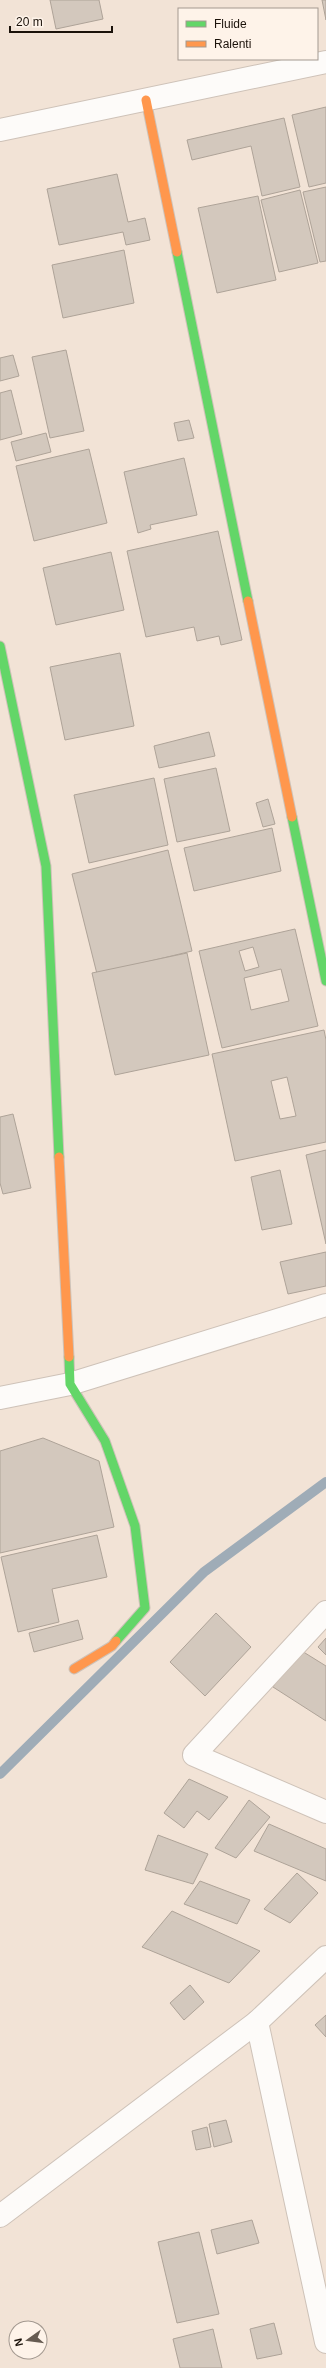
<svg xmlns="http://www.w3.org/2000/svg" width="326" height="2368" viewBox="0 0 326 2368" font-family="Helvetica,sans-serif">
<style>
.lines{fill:none;stroke-linecap:round;stroke-linejoin:round}
.stream{stroke:#9facb7;stroke-width:10}
.building{fill:#d3c8bd;stroke:#aea398;fill-rule:evenodd}
.street-casing{stroke:#cec2b8;stroke-width:24}
.fast-casing{stroke:#cec2b8;stroke-width:11}
.slow-casing{stroke:#cec2b8;stroke-width:11}
.street{stroke:#fdfbf9;stroke-width:22}
.fast{stroke:#63d668;stroke-width:9}
.slow{stroke:#ff974d;stroke-width:9}
</style>
<rect width="100%" height="100%" fill="#f2e3d6"/>
<g class="lines">
<path class="stream" d="M0,1774L204,1572L326,1482"/>
</g>
<g class="building">
<path d="M50,0H99L103,19L56,29Z"/>
<path d="M322,0H326V20Z"/>
<path d="M326,107V183L309,187L292,115Z"/>
<path d="M284,118L300,187L262,196L251,146L192,160L187,140Z"/>
<path d="M117,174L128,222L145,218L150,240L126,245L123,232L59,245L47,189Z"/>
<path d="M326,187V261L320,262L303,192Z"/>
<path d="M300,190L318,263L279,272L261,200Z"/>
<path d="M258,196L276,280L217,293L198,208Z"/>
<path d="M124,250L134,303L63,318L52,265Z"/>
<path d="M66,350L84,431L50,438L32,357Z"/>
<path d="M13,355L19,376L0,381V358Z"/>
<path d="M11,390L22,434L0,440V393Z"/>
<path d="M189,420L194,438L178,441L174,423Z"/>
<path d="M46,433L51,452L16,461L11,442Z"/>
<path d="M89,449L107,523L34,541L16,466Z"/>
<path d="M184,458L197,515L150,525L151,529L138,533L124,472Z"/>
<path d="M218,531L242,640L221,645L219,636L197,641L194,627L146,637L127,551Z"/>
<path d="M111,552L124,610L56,625L43,568Z"/>
<path d="M120,653L134,726L65,740L50,667Z"/>
<path d="M209,732L215,756L159,768L154,746Z"/>
<path d="M216,768L230,831L177,842L164,779Z"/>
<path d="M154,778L168,845L89,863L74,795Z"/>
<path d="M268,799L275,824L263,827L256,803Z"/>
<path d="M272,828L281,871L194,891L184,848Z"/>
<path d="M168,850L192,951L97,974L72,874Z"/>
<path d="M295,929L318,1026L222,1048L199,951ZM253,947L259,967L245,971L239,951ZM281,969L289,1001L251,1010L244,978Z"/>
<path d="M187,953L209,1055L115,1075L92,973Z"/>
<path d="M324,1030L326,1040V1142L235,1161L212,1054ZM287,1077L296,1116L280,1119L271,1081Z"/>
<path d="M13,1114L31,1188L3,1194L0,1183V1117Z"/>
<path d="M326,1150V1244L306,1155Z"/>
<path d="M280,1170L292,1224L262,1230L251,1177Z"/>
<path d="M326,1252V1286L288,1294L280,1262Z"/>
<path d="M43,1438L99,1461L114,1527L0,1553V1451Z"/>
<path d="M97,1535L107,1577L52,1589L59,1622L18,1632L1,1557Z"/>
<path d="M216,1613L251,1647L205,1696L170,1662Z"/>
<path d="M78,1620L83,1639L34,1652L29,1633Z"/>
<path d="M326,1638V1655L318,1647Z"/>
<path d="M297,1648L326,1666V1721L273,1687Z"/>
<path d="M189,1779L228,1797L209,1820L197,1811L184,1828L164,1813Z"/>
<path d="M249,1800L270,1817L236,1858L215,1848Z"/>
<path d="M269,1824L326,1849V1881L254,1851Z"/>
<path d="M158,1835L208,1854L193,1884L145,1870Z"/>
<path d="M297,1873L318,1893L290,1923L264,1909Z"/>
<path d="M200,1881L250,1900L237,1924L184,1904Z"/>
<path d="M172,1911L260,1951L229,1983L142,1947Z"/>
<path d="M190,1985L204,2002L184,2020L170,2003Z"/>
<path d="M326,2015V2037L315,2025Z"/>
<path d="M226,2120L232,2142L214,2147L209,2124Z"/>
<path d="M207,2127L211,2147L196,2150L192,2131Z"/>
<path d="M252,2220L259,2243L217,2254L211,2230Z"/>
<path d="M199,2232L219,2314L177,2323L158,2242Z"/>
<path d="M274,2323L282,2354L257,2359L250,2329Z"/>
<path d="M213,2329L222,2368H180L173,2339Z"/>
</g>
<g class="lines">
<defs>
<g id="street">
<path d="M0,130L326,62"/>
<path d="M0,1398L70,1384L326,1305"/>
<path d="M326,1612L194,1755L326,1812"/>
<path d="M257,2022L326,2342"/>
<path d="M0,2216L257,2022L326,1957"/>
</g>
<g id="fast">
<path d="M177,252L248,601"/>
<path d="M0,646L46,866L59,1157"/>
<path d="M292,817L326,981"/>
<path d="M69,1357L70,1384L105,1441L135,1526L145,1608L116,1641"/>
</g>
<g id="slow">
<path d="M146,100L177,252"/>
<path d="M248,601L292,817"/>
<path d="M59,1157L69,1357"/>
<path d="M74,1669L112,1646L116,1641"/>
</g>
</defs>
<use href="#street" class="street-casing"/>
<use href="#fast" class="fast-casing"/>
<use href="#slow" class="slow-casing"/>
<use href="#street" class="street"/>
<use href="#fast" class="fast"/>
<use href="#slow" class="slow"/>
</g>
<rect x="178" y="8" width="140" height="52" fill="#fef3e9" stroke="#a39990"/>
<rect x="186" y="21" width="20" height="6" fill="#63d668" stroke="#a39990"/>
<text x="214" y="28" font-size="12" fill="#1b120a">Fluide</text>
<rect x="186" y="41" width="20" height="6" fill="#ff974d" stroke="#a39990"/>
<text x="214" y="48" font-size="12" fill="#1b120a">Ralenti</text>
<g transform="translate(28 2340) rotate(256)"><circle r="19" fill="#fef3e9" stroke="#a39990"/>
<path d="M0-3L7 15L0 10L-7 15Z" fill="#665b51"/>
<text y="-6" font-size="11" font-weight="bold" text-anchor="middle" fill="#1b120a">N</text>
</g>
<path d="M10 26v6h102v-6" fill="none" stroke="#1b120a" stroke-width="2"/>
<text x="16" y="26" font-size="12" fill="#1b120a" stroke="#fef3e9" stroke-width="3" paint-order="stroke">20 m</text>
</svg>
